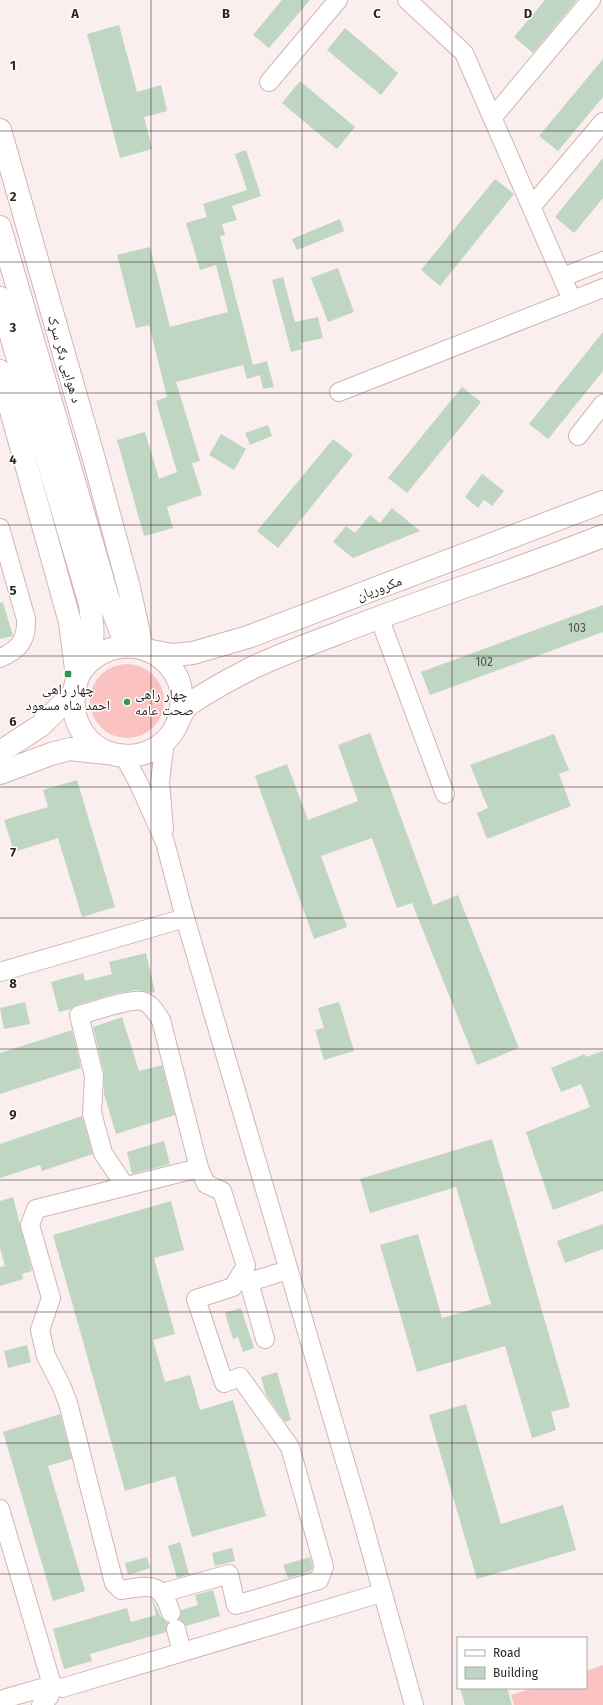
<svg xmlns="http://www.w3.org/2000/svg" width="603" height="1705" viewBox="0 0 603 1705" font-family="'Fira Sans','Noto Naskh Arabic',sans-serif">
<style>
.green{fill:#fbc2c2}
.building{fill:#bfd6c2}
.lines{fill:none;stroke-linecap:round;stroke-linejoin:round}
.minor-casing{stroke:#d3b4b4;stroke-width:20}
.major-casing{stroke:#d3b4b4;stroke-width:24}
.minor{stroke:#fff;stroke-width:18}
.major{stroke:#fff;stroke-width:22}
.grid{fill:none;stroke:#302424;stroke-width:1;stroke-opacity:0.55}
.poi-dot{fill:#31974d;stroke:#fff;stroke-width:1.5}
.labels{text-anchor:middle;stroke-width:3;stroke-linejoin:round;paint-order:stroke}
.number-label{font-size:12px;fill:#54504c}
.street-label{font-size:14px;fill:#302424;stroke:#fff}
.poi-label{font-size:14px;fill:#302424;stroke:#fff}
.grid-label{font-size:13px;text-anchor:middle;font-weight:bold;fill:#302424;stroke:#fff;stroke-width:3;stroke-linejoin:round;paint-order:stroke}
</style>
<rect width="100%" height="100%" fill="#fbeeee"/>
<g class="green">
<circle cx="127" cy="701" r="37"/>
<path d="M603,1665V1705H514L511,1695L533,1688H586V1671Z"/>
</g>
<g class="building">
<path d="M282,0H310L269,48L253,35Z"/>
<path d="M545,0H577L533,53L514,37Z"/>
<path d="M119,25L137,92L161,85L167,111L144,117L152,149L120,158L87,34Z"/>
<path d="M345,28L398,73L381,95L327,50Z"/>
<path d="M603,59V97L558,151L539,136Z"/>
<path d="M300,81L355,127L337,149L282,103Z"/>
<path d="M246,150L261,196L232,206L237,220L222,224L225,235L220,236L253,365L267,361L274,387L263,389L260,375L247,379L243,365L176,382L200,461L192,463L202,495L167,507L173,528L144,536L117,440L145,432L159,479L177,472L156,401L167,397L149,325L136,328L117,255L150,247L170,327L228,312L216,265L200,270L186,223L207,217L203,204L247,190L235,154Z"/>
<path d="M603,158V198L574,233L555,217Z"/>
<path d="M495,179L514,194L440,286L421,270Z"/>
<path d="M340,219L344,231L297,250L292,239Z"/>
<path d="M338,268L354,312L328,322L311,278Z"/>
<path d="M283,277L295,322L318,317L323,338L300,343L302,349L291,352L272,280Z"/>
<path d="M603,332V371L548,439L529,424Z"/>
<path d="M462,387L481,402L407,493L388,478Z"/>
<path d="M268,425L272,436L250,445L245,433Z"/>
<path d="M221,434L246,449L234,470L209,455Z"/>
<path d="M333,439L353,455L278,548L257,531Z"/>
<path d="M482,474L504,491L492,506L484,500L478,508L465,497Z"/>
<path d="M392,508L420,531L353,558L333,542L346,526L355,533L370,515L380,523Z"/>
<path d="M3,602L13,636L0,639V603Z"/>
<path d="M603,605V632L430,695L421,672Z"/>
<path d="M370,733L433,905L458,895L519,1048L477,1065L412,903L397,908L372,838L321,856L347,927L314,939L255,776L287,764L308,820L358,801L338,745Z"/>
<path d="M554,734L569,770L559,774L571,806L487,839L477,813L488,808L470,765Z"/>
<path d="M77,780L115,907L82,917L58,838L14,852L4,820L48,807L43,790Z"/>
<path d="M146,953L155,992L150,993L136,990L119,993L76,1005L71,1009L59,1012L51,982L83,973L85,981L112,974L109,962Z"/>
<path d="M25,1002L30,1024L4,1029L0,1008Z"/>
<path d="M339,1002L354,1051L324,1060L315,1030L324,1028L318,1008Z"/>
<path d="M122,1017L139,1071L162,1065L175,1115L116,1134L104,1094V1073L93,1027Z"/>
<path d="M72,1030L81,1068L0,1094V1053Z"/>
<path d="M603,1051V1191L553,1210L526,1132L590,1107L581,1084L561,1092L551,1068L585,1054L586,1057Z"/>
<path d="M82,1116L93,1154L42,1171L40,1165L0,1178V1144Z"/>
<path d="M492,1139L570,1407L551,1412L556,1430L532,1438L505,1346L417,1372L380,1245L418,1234L442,1318L491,1304L456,1187L370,1213L360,1179Z"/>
<path d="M164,1141L170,1164L132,1174L127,1152Z"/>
<path d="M13,1197L32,1271L22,1274L23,1279L0,1286V1267L5,1266L0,1248V1201Z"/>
<path d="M171,1201L184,1250L154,1258L175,1334L153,1340L165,1382L190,1375L200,1410L233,1400L266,1516L192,1537L175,1476L125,1491L53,1235Z"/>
<path d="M603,1224V1249L565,1263L557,1241Z"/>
<path d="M241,1308L254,1348L243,1352L238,1337L233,1339L225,1313Z"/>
<path d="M27,1345L31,1362L8,1368L4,1351Z"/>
<path d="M277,1372L291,1420L285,1422L266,1395L261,1377Z"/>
<path d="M466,1404L501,1524L563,1505L576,1550L477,1579L429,1415Z"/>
<path d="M60,1414L72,1459L48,1466L85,1591L53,1601L3,1432Z"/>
<path d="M180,1542L189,1574L177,1578L168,1546Z"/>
<path d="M232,1548L235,1561L215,1566L212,1553Z"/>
<path d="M147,1557L150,1568L128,1575L125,1563Z"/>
<path d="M310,1557L313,1566L311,1571L288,1578L283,1565Z"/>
<path d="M213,1590L220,1616L186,1626L179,1619L181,1610L198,1605L195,1595Z"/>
<path d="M152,1599L161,1617L168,1623L166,1632L90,1654L92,1661L64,1669L53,1629L127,1608L131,1622L156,1615Z"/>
<path d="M460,1688H507L512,1705H465Z"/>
</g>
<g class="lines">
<defs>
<g id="minor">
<path d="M407,0L464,53L572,300"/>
<path d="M269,82L338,0"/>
<path d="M493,117L591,0"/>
<path d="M532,206L603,122"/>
<path d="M563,277L603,261"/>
<path d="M339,392L603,288"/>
<path d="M578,436L603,404"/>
<path d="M0,528L26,619C27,640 19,650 0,658"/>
<path d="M379,617L445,794"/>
<path d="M124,756L138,782L165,842L185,918L360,1512L414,1705"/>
<path d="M164,829L160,782L165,741"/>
<path d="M0,972L185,918"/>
<path d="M125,1186L103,1153L92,1113L94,1076L79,1015C92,1012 131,998 142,1001C151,1003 156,1013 161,1020L199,1168L206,1184L222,1191L246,1266L233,1287L196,1299L224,1383L240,1377L290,1447L324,1567L319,1580L236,1605L229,1574L162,1593"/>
<path d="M265,1339L249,1282L288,1270"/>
<path d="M0,1509L52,1685L49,1697L41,1705"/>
<path d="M171,1613C161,1580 149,1586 121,1590L114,1583L68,1403L61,1385L46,1356L40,1330L51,1298L30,1225L36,1209L199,1168"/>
<path d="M176,1629L182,1652"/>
<path d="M0,1700L52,1685L62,1688L381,1593"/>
</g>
<g id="major">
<path d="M0,130L94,459L129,588L142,647"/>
<path d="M0,227L108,598L121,632L132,646"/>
<path d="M0,298L90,604C93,628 95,642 86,665"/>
<path d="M0,371L70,622L77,677"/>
<path d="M151,651L172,655L193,653L248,637L603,502"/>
<path d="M180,716C182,703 183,689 177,677C159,644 119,637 91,660C85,665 79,672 77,680C63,721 92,762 137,755C152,753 168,742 175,728C179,720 181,713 187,706C190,703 196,700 200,697C216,687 232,678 250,669C277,656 307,645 336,634C424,599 515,571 603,536"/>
<path d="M0,752L40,726L72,695"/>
<path d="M0,773L51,754L70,749L106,753"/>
</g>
</defs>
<use href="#minor" class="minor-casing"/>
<use href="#major" class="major-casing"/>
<use href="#minor" class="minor"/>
<use href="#major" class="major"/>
</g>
<path class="grid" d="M151,0V1705M302,0V1705M452,0V1705M0,131H603M0,262H603M0,393H603M0,525H603M0,656H603M0,787H603M0,918H603M0,1049H603M0,1180H603M0,1312H603M0,1443H603M0,1574H603"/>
<g class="poi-dot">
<rect x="64" y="670" width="8" height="8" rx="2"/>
<circle cx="127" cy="702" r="4"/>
</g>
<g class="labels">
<g class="number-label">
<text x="577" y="632">103</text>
<text x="484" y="666">102</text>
</g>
<g class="street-label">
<text transform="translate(65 359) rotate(74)" y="5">د هوایی ډګر سړک</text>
<text transform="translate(379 588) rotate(-20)" y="5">مکروریان</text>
</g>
<g class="poi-label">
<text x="68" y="694">چهار راهی<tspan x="68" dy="16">احمد شاه مسعود</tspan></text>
<text x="135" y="699" text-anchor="start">چهار راهی<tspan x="135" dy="16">صحت عامه</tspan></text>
</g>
</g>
<g class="grid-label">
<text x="75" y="18">A</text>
<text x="226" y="18">B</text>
<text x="377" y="18">C</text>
<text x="528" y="18">D</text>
<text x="13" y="70">1</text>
<text x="13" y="201">2</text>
<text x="13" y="332">3</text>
<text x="13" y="464">4</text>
<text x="13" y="595">5</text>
<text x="13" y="726">6</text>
<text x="13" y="857">7</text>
<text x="13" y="988">8</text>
<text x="13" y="1119">9</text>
</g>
<rect x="457" y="1637" width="130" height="52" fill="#ffffff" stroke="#aca7a7"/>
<rect x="465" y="1650" width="20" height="6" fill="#ffffff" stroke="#aca7a7"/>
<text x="493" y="1657" font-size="12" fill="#302424">Road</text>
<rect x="465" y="1667" width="20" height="12" fill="#bfd6c2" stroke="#aca7a7"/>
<text x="493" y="1677" font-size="12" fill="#302424">Building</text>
</svg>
